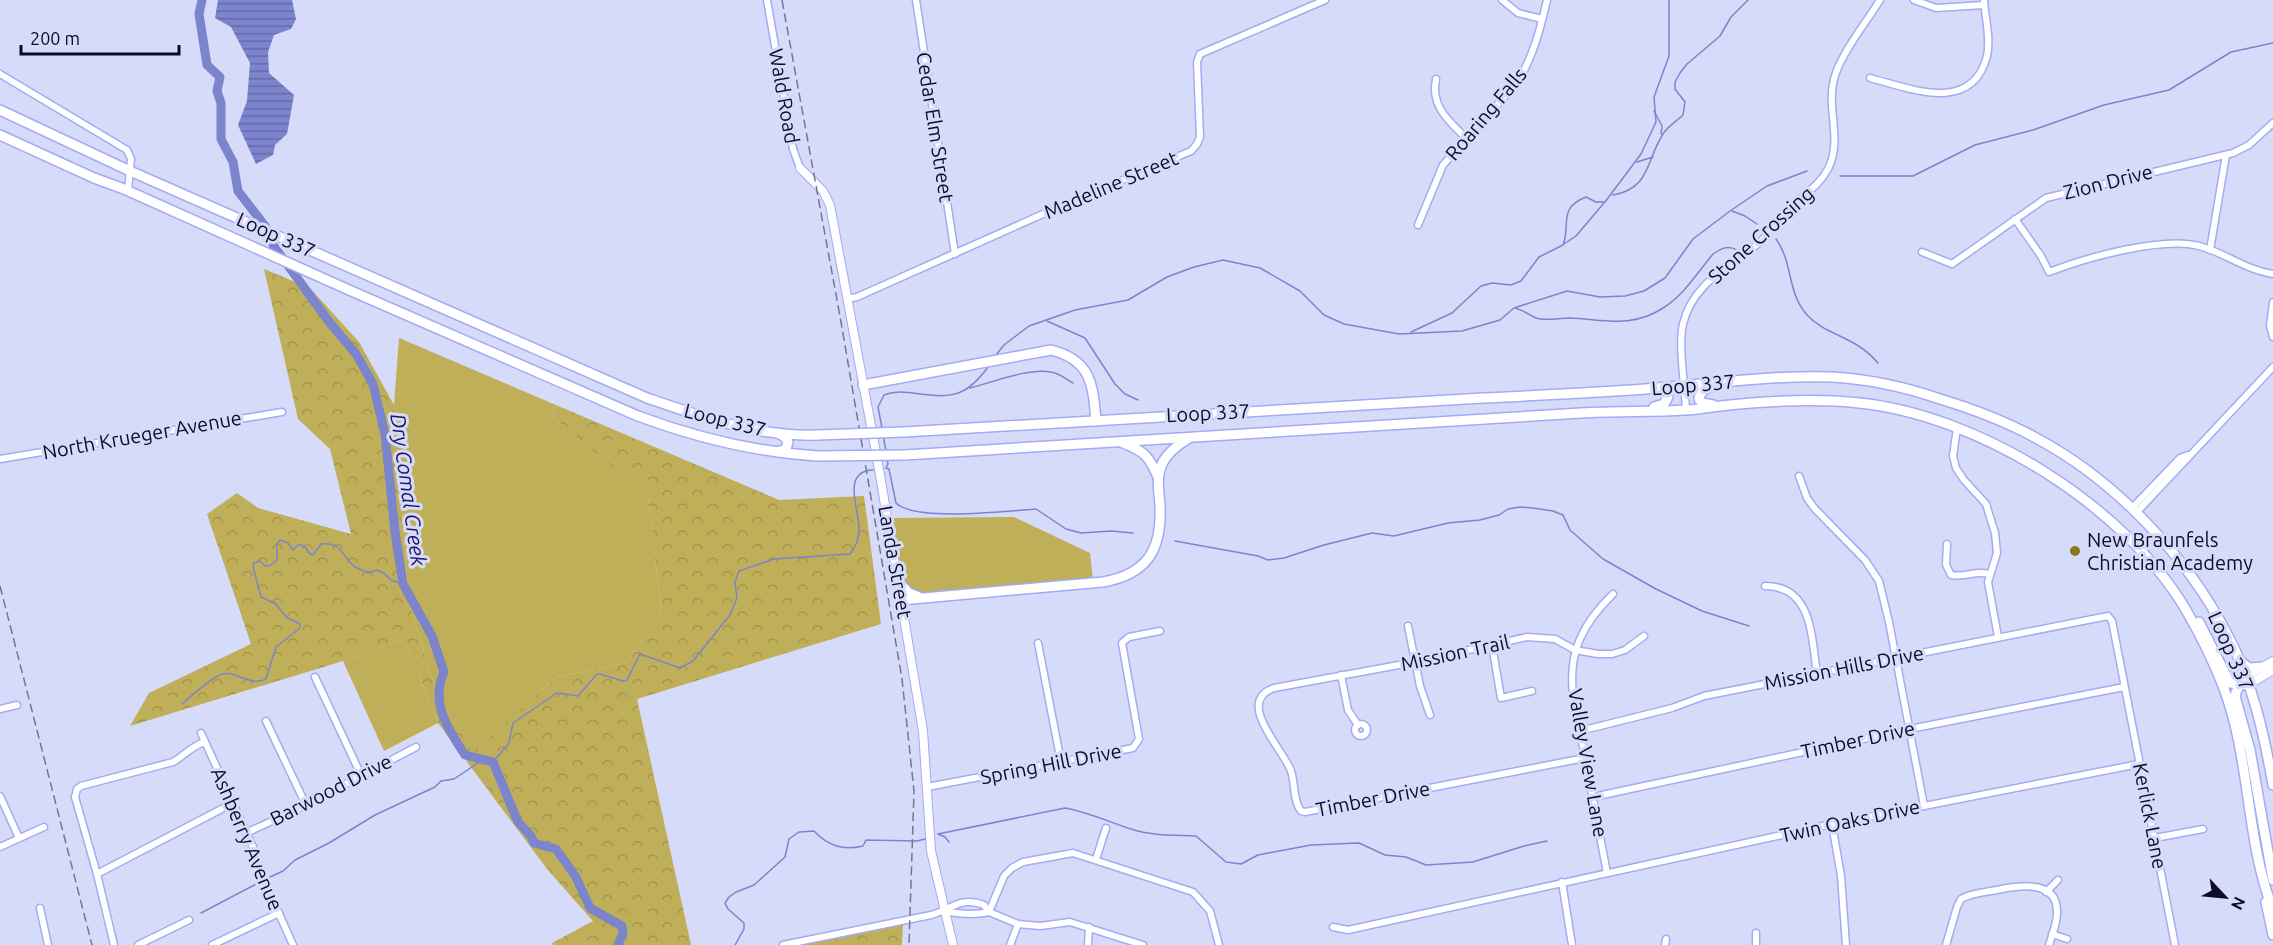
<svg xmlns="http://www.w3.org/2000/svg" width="2273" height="945" viewBox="0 0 2273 945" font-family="Ubuntu,sans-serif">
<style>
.green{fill:#c0af59}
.forest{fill:url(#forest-crowns)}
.water{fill:url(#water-rules)}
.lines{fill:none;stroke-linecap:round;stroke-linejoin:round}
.stream{stroke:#7c84ce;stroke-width:1.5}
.river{stroke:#7c84ce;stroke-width:9}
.minor-casing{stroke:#a2abf5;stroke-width:9}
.tertiary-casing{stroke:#a2abf5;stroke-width:10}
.primary-casing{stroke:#a2abf5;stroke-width:12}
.minor{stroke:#fff;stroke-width:6}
.tertiary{stroke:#fff;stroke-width:8}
.primary{stroke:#fff;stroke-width:9}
.rail{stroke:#747693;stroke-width:1.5;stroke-dasharray:9 4.5;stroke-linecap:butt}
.primary-bridge-casing{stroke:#a2abf5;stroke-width:12;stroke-linecap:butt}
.primary-bridge{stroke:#fff;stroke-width:9}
.poi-dot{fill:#88771b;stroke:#d6dbfa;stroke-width:2}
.labels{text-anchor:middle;stroke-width:6;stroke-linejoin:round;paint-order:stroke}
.street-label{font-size:20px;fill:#0c0c27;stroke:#d6dbfa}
.poi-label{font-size:20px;fill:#0c0c27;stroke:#d6dbfa;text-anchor:start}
.water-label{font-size:21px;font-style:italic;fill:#20146c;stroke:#d6dbfa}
</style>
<defs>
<pattern id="forest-crowns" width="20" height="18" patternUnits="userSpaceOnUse" patternTransform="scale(1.5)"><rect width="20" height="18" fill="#c0af59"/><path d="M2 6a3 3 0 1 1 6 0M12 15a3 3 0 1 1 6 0" fill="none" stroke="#a4954d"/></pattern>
<pattern id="water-rules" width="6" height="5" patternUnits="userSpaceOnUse" patternTransform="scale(1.5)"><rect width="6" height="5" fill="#7c84ce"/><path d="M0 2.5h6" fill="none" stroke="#646aa7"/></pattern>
</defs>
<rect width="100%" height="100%" fill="#d6dbfa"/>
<g class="green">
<path d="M399,338L556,405L553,417L648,496L661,609L627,663L556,677L473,753L438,697L409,603L394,405Z"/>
<path d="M1014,517L1090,553L1093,579L929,596L916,594L904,584L891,518Z"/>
<path d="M405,639L438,723L384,751L343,661Z"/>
</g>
<g class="forest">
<path d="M264,269L310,288L359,342L394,405L409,603L438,697L473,752L556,677L627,663L661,609L648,497L553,417L556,405L779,500L864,496L881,624L637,699L691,945H553L552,943L593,921L547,869L438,723L405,639L343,661L130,726L149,693L251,644L207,514L237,493L258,508L351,534L330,449L298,419Z"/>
<path d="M903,923L902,945H801Z"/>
</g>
<path class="water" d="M218,0H292L296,19L291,29L274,35L268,52L269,73L294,95L287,134L275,145L273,155L256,164L238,125L247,101L250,63L231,27L215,18Z"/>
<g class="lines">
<g class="stream">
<path d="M1654,111L1662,126L1661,134"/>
<path d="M1637,162L1653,157"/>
<path d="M1840,176H1913L1975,145L2033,130L2104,105L2169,90L2231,52L2273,43"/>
<path d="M1613,195C1651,188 1646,160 1663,134C1668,126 1677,121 1683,115L1685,102L1675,89V82L1680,73L1687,64L1720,36L1731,17L1748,0"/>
<path d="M1732,211L1745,216L1757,224"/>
<path d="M1776,239C1794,264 1786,292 1808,316C1821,330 1841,335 1857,345C1865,350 1872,356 1878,363"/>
<path d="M1564,244L1576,236L1604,203"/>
<path d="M1515,308C1523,310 1529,315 1536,318C1545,321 1559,318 1569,318C1603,319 1631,329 1663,308C1684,295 1698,272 1713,254C1722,248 1728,245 1737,250"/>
<path d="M1047,321L1085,338L1115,384L1125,394L1138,400"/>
<path d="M1411,332L1452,313L1481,286L1492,283L1511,285L1521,281L1539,257L1563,245C1571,227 1557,208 1586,197L1596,202H1605L1641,154L1656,122L1654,97L1669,56V0"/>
<path d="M996,355L1004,345L1029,326L1075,310L1128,300L1167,277L1194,267L1223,260L1260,268L1300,291L1324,315L1344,324L1399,334L1462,331L1500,320L1514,308L1567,291L1600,297L1625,296L1644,291L1665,278L1693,239L1730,211L1767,186L1807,171"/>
<path d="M970,388C993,382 1028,368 1051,372C1059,373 1066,379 1073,383"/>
<path d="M882,428L878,407L884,395C894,391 902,392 913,393C949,398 965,399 988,367"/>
<path d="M883,435L886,451"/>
<path d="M887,459L888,464L886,468L889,469L896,503C915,522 1008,511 1036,509L1066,529L1081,533L1111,531L1133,533"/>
<path d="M1175,541L1258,556L1268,560L1284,558L1324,545L1372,533L1394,536L1448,523L1480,520L1499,515L1508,509L1520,507L1533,508L1553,511L1563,515L1570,530L1603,559L1656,589L1702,611L1749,626"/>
<path d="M182,704C190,697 210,679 220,675C235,668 249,688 266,679L276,647L300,628V624L286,617L276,604L261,597L253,567L254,563L260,561L265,566L271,565L277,560V544L280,540L288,543L293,550L299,544L306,548L309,553L313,555L321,544C342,541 341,556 355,567C359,569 364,571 368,573L377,570L384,573L391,580L403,584"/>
<path d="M493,762L509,743L513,723L557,693L578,696L597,674H600L623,681L627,680L640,654L680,668L693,661L730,615L737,598L735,582L739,571L774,559L850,554C856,546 860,537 859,526C858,508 842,471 873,470"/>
<path d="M938,834L1065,808C1088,812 1109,822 1131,829C1152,836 1174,835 1196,836L1226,862L1241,864L1258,855L1311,845L1359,843L1385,855L1406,857L1426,865L1473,862L1524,846L1547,841"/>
<path d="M938,834L945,837L949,842"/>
<path d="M268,878L283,871L295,860L329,843L375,815L435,787L441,781L454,779L484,759"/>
<path d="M201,913L260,882"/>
<path d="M735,945L744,929V923L728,909L725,903L729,897L736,892L754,885L785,857L789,839L799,832L814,831C827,845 844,851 863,846L866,840L917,841L925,839"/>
</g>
<path class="river" d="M202,0L199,14L207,65L220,77L217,91L221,103V139L233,162L238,191L265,226L273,245L330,323L356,354L373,384L385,434L395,532L403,584L432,636L444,672C430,703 448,729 465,755L493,762L518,822L531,836L534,843L556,849L576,877L590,908L622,926L623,933L618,945"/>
<defs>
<g id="minor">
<path d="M767,0L793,149L800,168"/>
<path d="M916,0L955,254"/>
<path d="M1502,0L1518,13L1542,19"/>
<path d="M1914,0L1936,8L1984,5"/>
<path d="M0,74L127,150L131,159L128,191"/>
<path d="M1870,78C1909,88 1972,115 1987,56C1991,39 1985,17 1984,0"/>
<path d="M1436,79C1430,106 1449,121 1466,138"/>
<path d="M2015,219L2041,256L2049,272C2085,258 2162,236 2199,246C2226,253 2243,269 2273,274"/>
<path d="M1418,225L1443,165L1517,83C1533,57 1540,30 1547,0"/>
<path d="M2210,250L2226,155"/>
<path d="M1922,252L1952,264L2046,198L2233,153L2249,145L2273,123"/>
<path d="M847,299L857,297L1052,210L1191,151L1197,144L1200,137L1197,62L1200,54L1325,0"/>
<path d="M2273,302L2270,326L2273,337"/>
<path d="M1686,410C1685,386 1678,346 1683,324C1693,282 1731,267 1760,242C1771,232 1779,218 1790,208C1803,195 1819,186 1828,169C1843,140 1826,109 1834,79C1841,53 1866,23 1880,0"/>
<path d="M1957,428L1953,456L1956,468L1964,480L1986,504L1995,533L1997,553L1988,582L1998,637"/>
<path d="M0,459L282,412"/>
<path d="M1799,476L1807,498L1815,509L1865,560L1879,581L1889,622L1924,806"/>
<path d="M2132,508L2180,458L2188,455"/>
<path d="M2136,513L2273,367"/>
<path d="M1947,544L1946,565L1951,575C1964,578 1976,570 1989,574"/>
<path d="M1765,586C1813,586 1811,637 1817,673"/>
<path d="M1408,626L1420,686L1430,715"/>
<path d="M1038,643L1061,762"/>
<path d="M1492,645L1501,698L1532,691"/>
<path d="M1341,675L1348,710L1358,725"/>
<path d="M315,677L361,775"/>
<path d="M0,709L17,705"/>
<path d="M266,721L306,805"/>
<circle cx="1361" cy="730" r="6"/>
<path d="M1580,731L1672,708L1704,696L2108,616L2112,621L2175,945"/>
<path d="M201,733L253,847L263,878L293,945"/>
<path d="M1585,758L1305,812L1301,811C1293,801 1295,783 1291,771C1284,750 1234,702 1274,688L1415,662L1527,637L1555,639L1575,650L1598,654H1612L1625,650L1644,636"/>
<path d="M927,787L1133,748L1139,739L1122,643L1129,637L1160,631"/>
<path d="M0,796L19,838"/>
<path d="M1593,797L1910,729L2124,687"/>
<path d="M1832,824L1841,876L1846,945"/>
<path d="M246,833L296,810L416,747"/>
<path d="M2155,838L2203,829"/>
<path d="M0,847L44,827"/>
<path d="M1096,859L1106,828"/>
<path d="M1607,873L1573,694C1568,652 1583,623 1613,594"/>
<path d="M97,874L233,803"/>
<path d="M1562,882L1572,945"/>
<path d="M2046,892L2058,880"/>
<path d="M40,908L48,945"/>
<path d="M945,911C959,914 976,915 989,912"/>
<path d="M989,912L1004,876L1012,868L1023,862L1073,853L1193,892L1210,911L1219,945"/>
<path d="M1333,927L1348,930L1832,824L2139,764"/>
<path d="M2052,934L2067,939"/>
<path d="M114,945L97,874L75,797L77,789L81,786L173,762C184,756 191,746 205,742"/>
<path d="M138,945L189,920"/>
<path d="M212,945L279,913"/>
<path d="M783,945L931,915C953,909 960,896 984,905L989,912L1018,924L1040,926L1070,922L1143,945"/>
<path d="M1010,945L1018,924"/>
<path d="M1088,945L1089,927"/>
<path d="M1665,945L1666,939"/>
<path d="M1756,945V933"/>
<path d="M1946,945L1957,907L1961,899C1973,892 1989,892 2002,889C2023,885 2058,881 2057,913C2057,924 2052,935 2049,945"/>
</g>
<g id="tertiary">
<path d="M800,168L823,191L830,205L879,469L923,731L931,851L953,945"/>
<path d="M2245,677L2273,661"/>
<path d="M2248,685L2273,670"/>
</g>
<g id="primary">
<path d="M0,110L130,171L647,398C702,417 758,437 817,435"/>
<path d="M0,135L94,178L124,189L349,290L638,416C697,438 754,452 817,456"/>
<path d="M863,385L1051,350C1091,360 1093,384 1096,421"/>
<path d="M1713,405L1702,403L1699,399C1700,391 1706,388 1713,386"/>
<path d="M1654,407L1664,404L1668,397L1666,392L1657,389"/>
<path d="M904,432C1097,420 1290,408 1483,398C1541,395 1599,393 1657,388C1715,383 1774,375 1832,377C1869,379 1905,387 1940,399C1973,409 2005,421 2036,438C2115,480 2186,555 2227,634C2252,680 2264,734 2273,785"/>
<path d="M1123,443C1144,451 1149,456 1158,477"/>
<path d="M777,452L786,449L788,442L785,437L778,433"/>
<path d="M905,455L1581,413C1615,411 1651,412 1685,410C1697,410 1708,407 1720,406C1766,401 1813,398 1859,403C1979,415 2125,506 2186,610C2200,634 2213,660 2223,686C2251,758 2245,838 2273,910"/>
<path d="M898,582L909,593L919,597"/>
<path d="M901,600L1103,582C1148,574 1162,549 1160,505C1159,492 1156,477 1162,464C1167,453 1179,444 1189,438"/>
<path d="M2199,622L2230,683L2248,685"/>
<path d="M2239,660L2249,668L2263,667"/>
<path d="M2241,681L2235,695L2236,700L2250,750L2273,880"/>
<path d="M2266,902L2273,935"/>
</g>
</defs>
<use href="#minor" class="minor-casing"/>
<use href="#tertiary" class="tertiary-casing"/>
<use href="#primary" class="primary-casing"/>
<use href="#minor" class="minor"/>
<use href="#tertiary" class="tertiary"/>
<use href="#primary" class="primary"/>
<g class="rail">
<path d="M782,0L841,322L902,679L914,791L909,945"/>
<path d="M0,586L92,945"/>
</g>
<defs>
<g id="primary-bridge">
<path d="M817,435L904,432"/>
<path d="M817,456L905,455"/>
</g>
</defs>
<use href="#primary-bridge" class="primary-bridge-casing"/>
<use href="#primary-bridge" class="primary-bridge"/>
</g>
<circle class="poi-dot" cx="2075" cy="551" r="6"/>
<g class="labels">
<g class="street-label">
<text transform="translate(784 96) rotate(80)" y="7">Wald Road</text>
<text transform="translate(1486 114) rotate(-50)" y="7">Roaring Falls</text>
<text transform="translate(935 127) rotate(81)" y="7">Cedar Elm Street</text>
<text transform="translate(2108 182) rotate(-14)" y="7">Zion Drive</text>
<text transform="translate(1111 185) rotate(-23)" y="7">Madeline Street</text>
<text transform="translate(276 235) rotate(24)" y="7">Loop 337</text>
<text transform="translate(1761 235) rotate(-42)" y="7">Stone Crossing</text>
<text transform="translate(1693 385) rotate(-5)" y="7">Loop 337</text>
<text transform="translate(1208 413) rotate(-3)" y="7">Loop 337</text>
<text transform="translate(725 420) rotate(14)" y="7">Loop 337</text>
<text transform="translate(142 435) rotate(-10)" y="7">North Krueger Avenue</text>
<text transform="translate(895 562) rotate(80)" y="7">Landa Street</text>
<text transform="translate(2231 651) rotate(66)" y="7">Loop 337</text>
<text transform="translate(1455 653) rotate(-12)" y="7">Mission Trail</text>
<text transform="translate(1844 668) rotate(-11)" y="7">Mission Hills Drive</text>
<text transform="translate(1858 740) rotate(-12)" y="7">Timber Drive</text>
<text transform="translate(1588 763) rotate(80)" y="7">Valley View Lane</text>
<text transform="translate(1051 764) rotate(-11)" y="7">Spring Hill Drive</text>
<text transform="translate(331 790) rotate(-27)" y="7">Barwood Drive</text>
<text transform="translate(1373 799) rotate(-11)" y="7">Timber Drive</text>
<text transform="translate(2150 816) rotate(79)" y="7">Kerlick Lane</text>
<text transform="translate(1850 821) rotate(-12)" y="7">Twin Oaks Drive</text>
<text transform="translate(247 839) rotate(67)" y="7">Ashberry Avenue</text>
</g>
<g class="poi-label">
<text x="2087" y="547">New Braunfels<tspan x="2087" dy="23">Christian Academy</tspan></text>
</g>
<g class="water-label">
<text transform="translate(408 490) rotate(82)" y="7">Dry Comal Creek</text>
</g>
</g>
<g transform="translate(2225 897) rotate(116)" stroke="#d6dbfa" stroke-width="4.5" paint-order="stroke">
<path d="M0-4.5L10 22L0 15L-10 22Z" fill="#0c0c27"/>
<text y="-9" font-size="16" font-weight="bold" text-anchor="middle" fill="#0c0c27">N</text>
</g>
<path d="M21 45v9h158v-9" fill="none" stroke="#0c0c27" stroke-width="3"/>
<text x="30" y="45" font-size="18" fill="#0c0c27" stroke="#d6dbfa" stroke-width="4.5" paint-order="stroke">200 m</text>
</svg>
